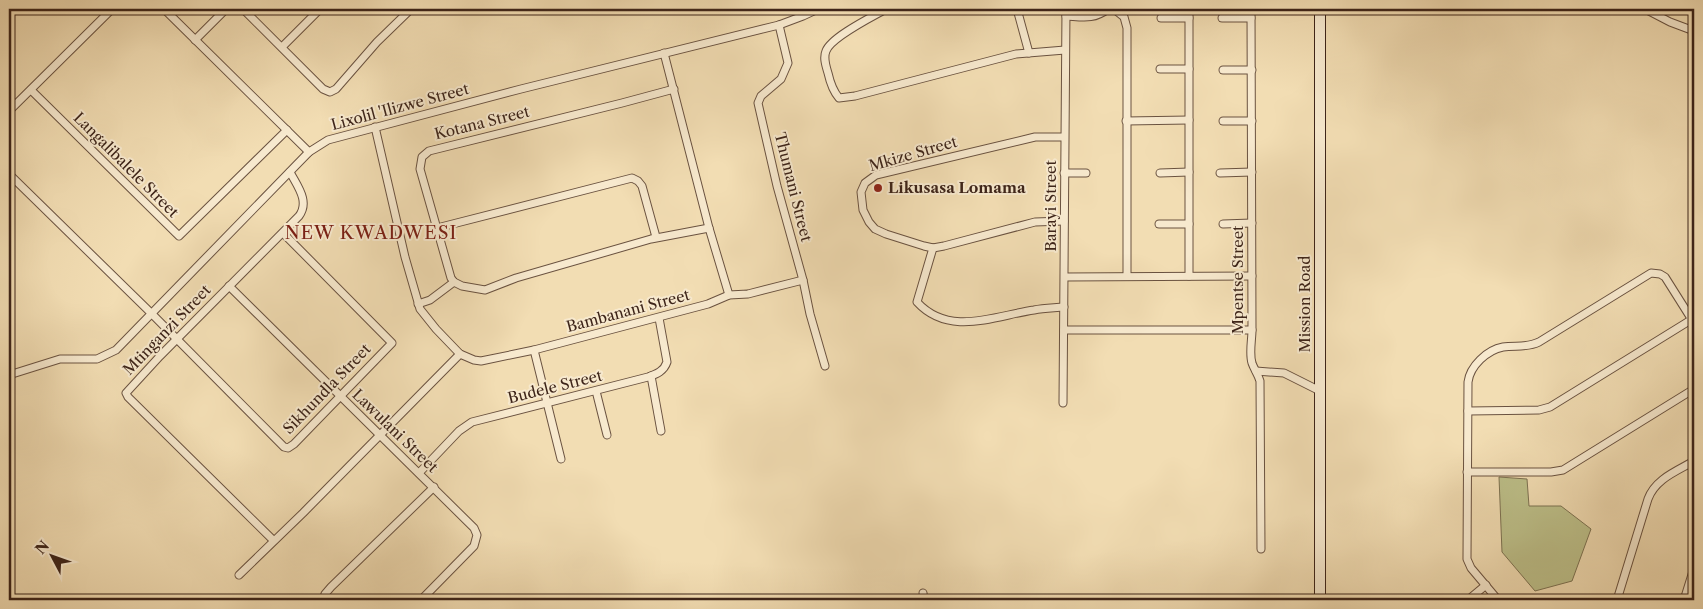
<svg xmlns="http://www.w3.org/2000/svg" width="1703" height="609" viewBox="0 0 1703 609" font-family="'Libre Caslon Text',serif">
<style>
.garden{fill:#bdc08a;stroke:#7d7252}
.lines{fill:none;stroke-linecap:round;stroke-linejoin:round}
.street-casing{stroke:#6a5240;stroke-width:9}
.secondary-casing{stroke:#3d2419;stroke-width:12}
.street{stroke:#f7e9ce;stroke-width:7}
.secondary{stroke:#f7e9ce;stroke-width:10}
.poi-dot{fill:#8f2418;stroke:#f7e9ce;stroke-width:2}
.labels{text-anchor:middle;stroke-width:4;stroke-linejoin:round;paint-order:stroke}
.street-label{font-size:15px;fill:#3d2419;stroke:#f7e9ce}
.poi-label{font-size:15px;font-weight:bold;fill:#3d2419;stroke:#f7e9ce;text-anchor:start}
.quarter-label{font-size:18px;letter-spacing:1px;fill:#7a1f14;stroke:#f7e9ce}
</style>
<rect width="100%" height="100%" fill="#f2ddb3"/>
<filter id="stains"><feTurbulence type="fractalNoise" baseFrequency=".004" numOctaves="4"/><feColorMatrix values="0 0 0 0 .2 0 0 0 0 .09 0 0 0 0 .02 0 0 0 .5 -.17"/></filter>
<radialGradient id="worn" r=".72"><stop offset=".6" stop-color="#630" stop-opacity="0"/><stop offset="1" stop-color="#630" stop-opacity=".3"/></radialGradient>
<path class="garden" d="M1499,477L1527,479L1529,506H1561L1591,529L1572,581L1535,591L1502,552Z"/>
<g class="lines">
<defs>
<g id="street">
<path d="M164,9L309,152"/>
<path d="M243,9L323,89L330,92L336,89L377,42L411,9"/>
<path d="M886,9C872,17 831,37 826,51C823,58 826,66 828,73C830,82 833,91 839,98L855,96L1016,54L1065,50"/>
<path d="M1017,9L1029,53"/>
<path d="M1114,9L1124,17L1127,28V276"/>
<path d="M1251,9L1252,330C1252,340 1249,353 1252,363C1254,369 1258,374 1260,381L1261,549"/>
<path d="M1645,9L1670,22L1694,31"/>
<path d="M1066,16C1083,17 1093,20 1108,9"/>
<path d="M1161,18H1189"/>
<path d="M1222,18H1251"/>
<path d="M779,25L788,63L781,79L761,96L758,103L777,186L803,280L810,314L825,366"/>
<path d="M195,40L226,9"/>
<path d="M282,47L320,9"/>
<path d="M664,53L709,228L729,295"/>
<path d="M1160,69H1189"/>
<path d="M1223,70H1252"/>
<path d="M674,89L622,103L429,151L422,157L420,169L451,278L454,282L462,286L485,290L516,278L651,239L709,228"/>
<path d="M31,90L179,236L287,130"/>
<path d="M9,111L112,9"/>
<path d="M1126,121L1189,120"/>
<path d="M1223,121H1252"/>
<path d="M375,127L405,257L420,309L436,329L460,354L474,360L481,361L534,350L708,304L729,295L748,294L803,280"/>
<path d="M1064,137H1035L876,175L865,183L861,192L863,210L869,222L875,229L886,234L924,246L933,248L944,246L1035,222L1064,221"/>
<path d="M1064,173H1086"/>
<path d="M1160,173L1189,172"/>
<path d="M1220,173L1252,172"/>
<path d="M9,174L151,313L284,447L288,448L294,444L392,343L283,233"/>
<path d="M1159,224H1189"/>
<path d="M1223,224L1252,223"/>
<path d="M437,228L632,178L638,181L642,186L656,237"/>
<path d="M933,248L917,302C949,337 994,316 1034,310C1044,308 1054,308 1064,307"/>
<path d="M1189,276V9"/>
<path d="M1065,277L1252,276"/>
<path d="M229,286L474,528L477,535L474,546L421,600"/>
<path d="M418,304L430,300L454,282"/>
<path d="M1064,330H1252"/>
<path d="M534,350L561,459"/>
<path d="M1256,371L1284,373L1320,391"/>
<path d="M9,375L60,359H97L116,350L309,152L328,140L521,89L779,25L803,16L818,9"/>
<path d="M651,376L661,431"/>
<path d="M596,391L607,435"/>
<path d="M1063,403L1066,9"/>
<path d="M1468,411L1539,410L1550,407L1694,318"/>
<path d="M1467,472H1551L1563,470L1694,389"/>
<path d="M419,473L459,431L472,422L648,377C657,374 664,371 667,362L659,318"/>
<path d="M273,540L128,397L126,393L160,356L299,216C310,201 297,186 290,172"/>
<path d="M239,575L303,513L460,354"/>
<path d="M923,593L924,600"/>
<path d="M323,600L325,594L331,587L434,487"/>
<path d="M1468,600L1486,585"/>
<path d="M1498,600L1471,568L1467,559L1468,382C1470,366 1487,350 1503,347C1515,345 1527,348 1539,342L1651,273L1660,274L1665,277L1694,323"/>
<path d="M1617,600L1648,499C1655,479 1677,471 1694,461"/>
<path d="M1684,600L1694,568"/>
</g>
<path id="secondary" d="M1320,9V600"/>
</defs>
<use href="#street" class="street-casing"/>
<use href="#secondary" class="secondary-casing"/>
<use href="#street" class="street"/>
<use href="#secondary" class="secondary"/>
</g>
<circle class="poi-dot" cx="878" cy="188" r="5"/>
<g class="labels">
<g class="street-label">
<text transform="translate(400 107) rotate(-15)" y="5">Lixolil 'Ilizwe Street</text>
<text transform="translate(482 123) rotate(-14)" y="5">Kotana Street</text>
<text transform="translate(913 154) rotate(-16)" y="5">Mkize Street</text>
<text transform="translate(126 165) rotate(45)" y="5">Langalibalele Street</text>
<text transform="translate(793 187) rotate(76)" y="5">Thumani Street</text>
<text transform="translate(1051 206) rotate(-90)" y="5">Barayi Street</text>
<text transform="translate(1238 280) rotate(-90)" y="5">Mpentse Street</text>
<text transform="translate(1305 304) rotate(-90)" y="5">Mission Road</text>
<text transform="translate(628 311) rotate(-15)" y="5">Bambanani Street</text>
<text transform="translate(167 330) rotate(-46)" y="5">Mtinganzi Street</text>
<text transform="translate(555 387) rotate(-14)" y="5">Budele Street</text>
<text transform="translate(327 389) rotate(-46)" y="5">Sikhundla Street</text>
<text transform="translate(395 431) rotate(44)" y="5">Lawulani Street</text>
</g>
<g class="poi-label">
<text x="888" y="193">Likusasa Lomama</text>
</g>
<g class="quarter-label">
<text x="371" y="239">NEW KWADWESI</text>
</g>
</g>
<rect width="1703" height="609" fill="none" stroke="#f2ddb3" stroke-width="30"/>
<rect x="10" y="10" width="1683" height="589" fill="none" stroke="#3d2419" stroke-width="2.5"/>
<rect x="15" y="15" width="1673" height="579" fill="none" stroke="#3d2419"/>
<g transform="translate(52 556) rotate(311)" stroke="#f7e9ce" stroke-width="4" paint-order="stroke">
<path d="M0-4L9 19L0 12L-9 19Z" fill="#3d2419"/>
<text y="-8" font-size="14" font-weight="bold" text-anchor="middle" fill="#3d2419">N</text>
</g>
<rect width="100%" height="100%" filter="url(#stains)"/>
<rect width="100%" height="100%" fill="url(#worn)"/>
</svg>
